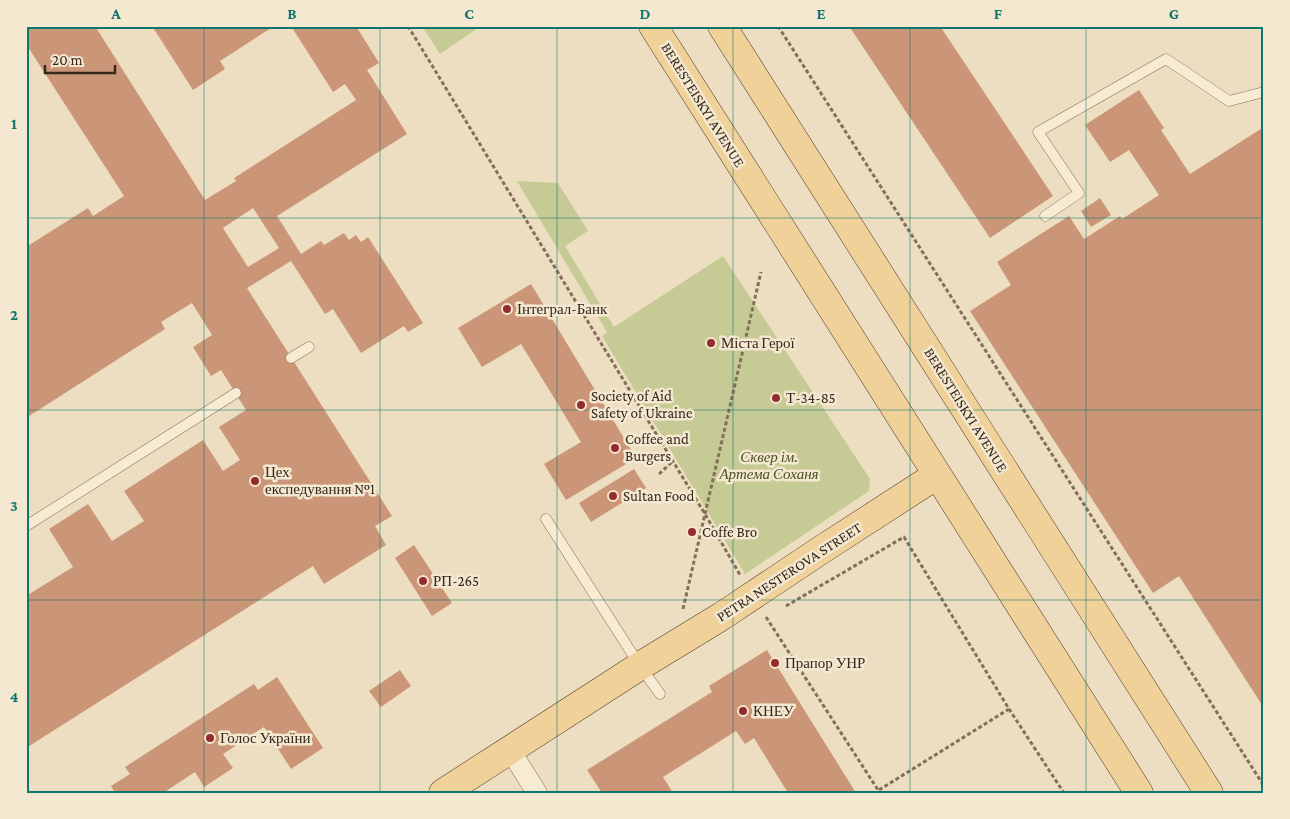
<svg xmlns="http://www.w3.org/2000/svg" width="1290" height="819" viewBox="0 0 1290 819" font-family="'Crimson Pro',serif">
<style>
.green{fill:#c6ca95}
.building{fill:#ca9677;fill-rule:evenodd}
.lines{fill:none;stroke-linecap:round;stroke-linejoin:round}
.lane-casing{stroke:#856f59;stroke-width:11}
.street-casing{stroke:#856f59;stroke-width:21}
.primary-casing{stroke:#533d2d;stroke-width:29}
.path{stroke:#856f59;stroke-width:3;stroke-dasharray:4 2.5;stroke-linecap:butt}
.lane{stroke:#f8ebd4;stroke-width:10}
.street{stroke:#f8ebd4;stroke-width:20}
.primary{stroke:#efd199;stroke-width:28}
.grid{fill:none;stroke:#0f766e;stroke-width:1;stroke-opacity:0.55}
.poi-dot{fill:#932b2f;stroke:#f4e8d0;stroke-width:2}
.labels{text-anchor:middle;stroke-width:5;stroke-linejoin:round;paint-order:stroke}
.street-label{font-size:15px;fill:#35281d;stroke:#f4e8d0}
.poi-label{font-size:15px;fill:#35281d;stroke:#f4e8d0;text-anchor:start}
.park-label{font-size:15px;font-style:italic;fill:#485124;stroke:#f4e8d0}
.neatline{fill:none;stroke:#0f766e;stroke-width:2}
.grid-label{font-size:16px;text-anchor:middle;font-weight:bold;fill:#0f766e}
</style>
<rect width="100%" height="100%" fill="#eddec1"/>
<g class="green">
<path d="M422,26H481L440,54Z"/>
<path d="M517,181L558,183L588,231L565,246L614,327L723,256L870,479L869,491L745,574L602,336L607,332Z"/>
</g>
<g class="building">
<path d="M26,26H95L205,200L236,181L234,178L356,100L345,84L333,92L291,26H356L379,63L367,70L407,134L277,216L301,254L321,241L324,245L344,233L349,240L356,235L361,242L368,237L423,323L408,332L404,326L361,353L333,309L325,314L291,261L247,288L392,516L375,526L386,545L324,584L313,566L26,748V596L73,567L49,529L88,504L112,541L144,521L124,491L203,440L223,471L240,460L219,427L246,410L221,370L211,376L193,347L212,335L192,303L161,322L165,329L26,418V247L88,208L93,216L124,196L26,44ZM253,208L279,248L248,267L223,228Z"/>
<path d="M152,26H274L220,61L225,69L193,90Z"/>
<path d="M849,26H940L1053,196L990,238Z"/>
<path d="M1139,90L1164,128L1161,130L1190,174L1264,127V708L1179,576L1153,593L970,311L1011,285L997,262L1069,216L1084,239L1120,216L1122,219L1159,195L1129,150L1110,162L1085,125Z"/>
<path d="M1100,198L1111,215L1091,227L1081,211Z"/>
<path d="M531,284L636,458L566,500L544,464L581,442L521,344L482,367L458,328Z"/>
<path d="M634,469L646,488L591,522L579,503Z"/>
<path d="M414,545L452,603L432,616L395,558Z"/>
<path d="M767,650L856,793H788L754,738L745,744L736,731L663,777L673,793H602L587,770L712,692L709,686Z"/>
<path d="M400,670L411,686L381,707L369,691Z"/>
<path d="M277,677L323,748L291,769L264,727L223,754L233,768L204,787L195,772L163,793H115L111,786L130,774L125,767L254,684L258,690Z"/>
</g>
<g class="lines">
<defs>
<g id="lane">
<path d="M1045,216L1079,193L1038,132L1166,59L1229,101L1264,92"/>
<path d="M291,358L309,347"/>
<path d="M546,519L640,666L660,694"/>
<path d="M26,526L236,393"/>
</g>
<path id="street" d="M510,750L537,793"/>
<g id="primary">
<path d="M653,26L1139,793"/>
<path d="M722,26L1209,793"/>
<path d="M443,793L640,666L722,616L821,550L937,475"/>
</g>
</defs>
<use href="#lane" class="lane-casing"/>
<use href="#street" class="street-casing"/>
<use href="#primary" class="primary-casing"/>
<g class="path">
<path d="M408,26L705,514L740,575"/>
<path d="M778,26L1264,786"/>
<path d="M659,474L672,462"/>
<path d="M786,606L904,537L1009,709L1064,793"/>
<path d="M683,609L761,272"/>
<path d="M766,617L880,793"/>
<path d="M879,790L1009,709"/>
</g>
<use href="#lane" class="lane"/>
<use href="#street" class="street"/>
<use href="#primary" class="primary"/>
</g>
<path class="grid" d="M204,26V793M380,26V793M557,26V793M733,26V793M910,26V793M1086,26V793M26,218H1264M26,410H1264M26,600H1264"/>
<g class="poi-dot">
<circle cx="507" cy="309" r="5"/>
<circle cx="711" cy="343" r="5"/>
<circle cx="776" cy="398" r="5"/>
<circle cx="581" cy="405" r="5"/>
<circle cx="615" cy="448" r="5"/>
<circle cx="255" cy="481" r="5"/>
<circle cx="613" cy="496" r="5"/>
<circle cx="692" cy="532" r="5"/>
<circle cx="423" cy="581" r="5"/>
<circle cx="775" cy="663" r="5"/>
<circle cx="743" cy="711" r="5"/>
<circle cx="210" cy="738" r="5"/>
</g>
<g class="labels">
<g class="street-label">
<text transform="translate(703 105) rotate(58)" y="5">BERESTEISKYI AVENUE</text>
<text transform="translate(966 410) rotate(58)" y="5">BERESTEISKYI AVENUE</text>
<text transform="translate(789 572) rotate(-33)" y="5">PETRA NESTEROVA STREET</text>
</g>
<g class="poi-label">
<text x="517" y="314">Інтеграл-Банк</text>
<text x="721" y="348">Міста Герої</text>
<text x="591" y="401">Society of Aid<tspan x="591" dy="17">Safety of Ukraine</tspan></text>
<text x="786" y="403">Т-34-85</text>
<text x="625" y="444">Coffee and<tspan x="625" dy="17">Burgers</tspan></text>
<text x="265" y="477">Цех<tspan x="265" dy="17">експедування №1</tspan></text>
<text x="623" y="501">Sultan Food</text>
<text x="702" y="537">Coffe Bro</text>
<text x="433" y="586">РП-265</text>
<text x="785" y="668">Прапор УНР</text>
<text x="753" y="716">КНЕУ</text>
<text x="220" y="743">Голос України</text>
</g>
<g class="park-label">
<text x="769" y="462">Сквер ім.<tspan x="769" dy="17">Артема Соханя</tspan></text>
</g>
</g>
<rect width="1290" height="819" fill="none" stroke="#f4e8d0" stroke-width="55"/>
<path d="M45 65v8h70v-8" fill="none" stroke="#35281d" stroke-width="2.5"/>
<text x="52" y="65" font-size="15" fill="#35281d" stroke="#f4e8d0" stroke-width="4" paint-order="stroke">20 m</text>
<rect x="28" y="28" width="1234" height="764" class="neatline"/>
<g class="grid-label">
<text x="116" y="19">A</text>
<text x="292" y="19">B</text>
<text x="469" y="19">C</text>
<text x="645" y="19">D</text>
<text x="821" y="19">E</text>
<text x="998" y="19">F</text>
<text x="1174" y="19">G</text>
<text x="14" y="129">1</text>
<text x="14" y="320">2</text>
<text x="14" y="511">3</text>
<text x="14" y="702">4</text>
</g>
</svg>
